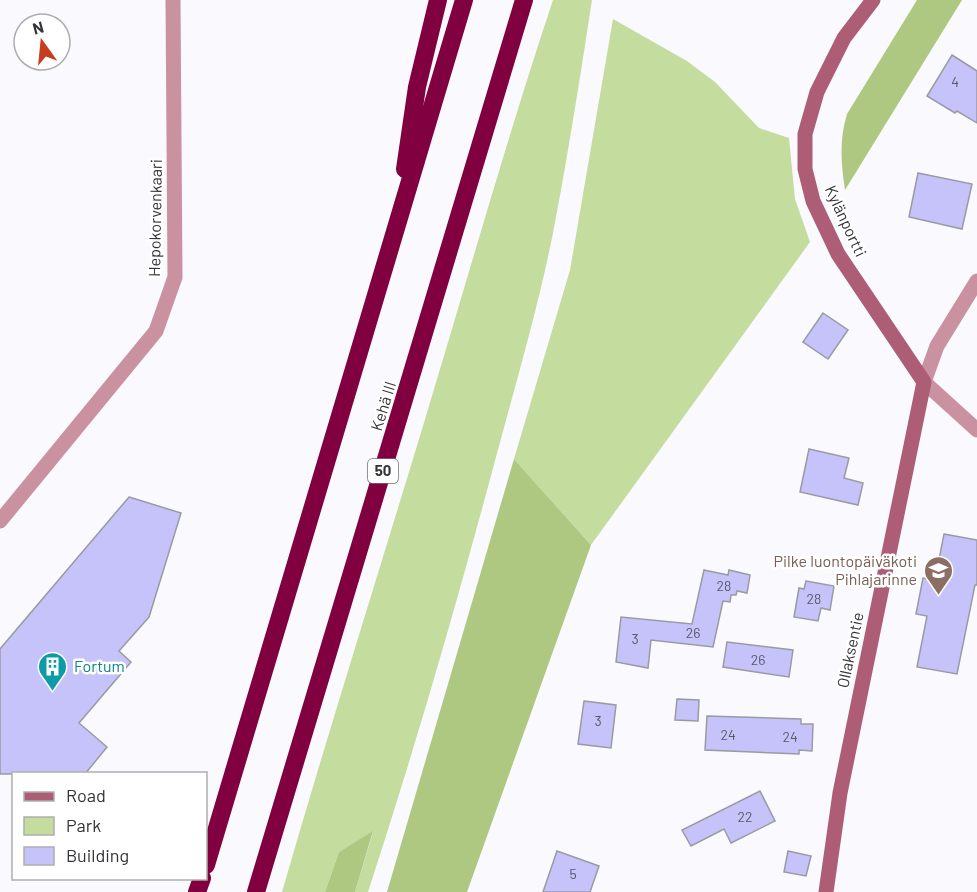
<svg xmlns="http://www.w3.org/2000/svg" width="977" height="892" viewBox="0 0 977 892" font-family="Barlow,sans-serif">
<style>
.green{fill:#c5dc9f}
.forest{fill:#aec881}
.building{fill:#c6c2fa;stroke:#9a9aa4;stroke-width:1.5}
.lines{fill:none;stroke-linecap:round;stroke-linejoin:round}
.street{stroke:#ca91a0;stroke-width:15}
.secondary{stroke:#ad5d76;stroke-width:15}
.highway{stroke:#81003f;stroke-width:18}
.labels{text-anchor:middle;stroke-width:5;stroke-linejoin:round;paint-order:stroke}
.number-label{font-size:14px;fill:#585868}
.shield{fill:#fff;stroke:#717174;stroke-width:1.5}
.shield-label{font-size:15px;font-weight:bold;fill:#343438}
.street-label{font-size:16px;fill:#343438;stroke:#fff}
.education-label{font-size:16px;fill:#785e54;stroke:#fff;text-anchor:end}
.culture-label{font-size:16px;fill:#0d838f;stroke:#fff;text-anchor:start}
</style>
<rect width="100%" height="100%" fill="#f9f9fe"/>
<g class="green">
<path d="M553,0H592C580,78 568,155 553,233C538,308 516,383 496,457C457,603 415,748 368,892H355L373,832L339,852L325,892H282C327,736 376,581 423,426C466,284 506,141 553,0Z"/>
<path d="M613,19L687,61L715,82L759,128L789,138L795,199L810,242L591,545L514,459L570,270Z"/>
</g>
<g class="forest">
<path d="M917,0H962L845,190C841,164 839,140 847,114Z"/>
<path d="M514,459L591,545L467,892H387Z"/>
<path d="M373,831L355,892H325L339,852Z"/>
</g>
<g class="building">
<path d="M952,55L977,71V123L957,111L955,113L927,96Z"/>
<path d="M918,173L972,184L962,229L909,217Z"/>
<path d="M823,313L848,330L828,359L803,342Z"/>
<path d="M809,449L849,458L844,478L863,483L858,505L800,492Z"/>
<path d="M129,497L181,513L149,617L119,651L131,662L79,723L107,747L85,774H0V649Z"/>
<path d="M944,534L977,540V585H975L957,674L917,667L927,616L916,614L923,578L935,580Z"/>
<path d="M704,570L728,575L729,570L750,575L747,593L737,591L736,595H731L730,602L723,601L713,647L651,640L648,668L616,662L621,617L692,624Z"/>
<path d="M806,581L834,586L830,610L821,608L818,621L794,617L799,588L804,589Z"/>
<path d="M727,642L793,650L789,677L723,667Z"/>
<path d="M677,699L699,700L698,721L675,720Z"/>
<path d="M584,701L616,705L611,748L578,744Z"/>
<path d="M707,716L801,719V724H813L812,751L799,750V754L705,750Z"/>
<path d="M760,791L775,821L731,843L724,829L691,846L682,830Z"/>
<path d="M557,851L599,866L590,892H543Z"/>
<path d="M788,851L811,856L806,876L784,872Z"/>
</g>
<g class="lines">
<g class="street">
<path d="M977,281L937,346L924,382L977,430"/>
<path d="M0,521L156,331L175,277L173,0"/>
</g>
<path class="secondary" d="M826,892L840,793L924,382L838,254L813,201L805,169V134L817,92L844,38L873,0"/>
<g class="highway">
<path d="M405,169L417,87L438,0"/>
<path d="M206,865L464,0"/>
<path d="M197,892L202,878"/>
<path d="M256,892L524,0"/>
</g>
</g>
<defs>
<symbol id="school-pin" viewBox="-11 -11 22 30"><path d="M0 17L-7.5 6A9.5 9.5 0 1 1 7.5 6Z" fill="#8d6e63" stroke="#fff"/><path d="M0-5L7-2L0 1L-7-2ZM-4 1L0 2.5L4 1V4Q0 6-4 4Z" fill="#fff"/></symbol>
<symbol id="building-pin" viewBox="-11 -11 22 30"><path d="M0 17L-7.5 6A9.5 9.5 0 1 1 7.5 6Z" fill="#0f9aa8" stroke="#fff"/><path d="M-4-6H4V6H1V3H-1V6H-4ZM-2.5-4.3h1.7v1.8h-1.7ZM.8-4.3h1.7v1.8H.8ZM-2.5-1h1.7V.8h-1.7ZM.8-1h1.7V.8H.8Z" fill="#fff"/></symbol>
</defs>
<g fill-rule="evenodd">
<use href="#school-pin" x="922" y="554" width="33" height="45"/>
<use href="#building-pin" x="36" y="650" width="33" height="45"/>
</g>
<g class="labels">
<g class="number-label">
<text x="955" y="87">4</text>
<text x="724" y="591">28</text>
<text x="814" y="604">28</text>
<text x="693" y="638">26</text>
<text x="635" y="644">3</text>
<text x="758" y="665">26</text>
<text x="598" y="726">3</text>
<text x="728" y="740">24</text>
<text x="790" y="742">24</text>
<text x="745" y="822">22</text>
<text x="573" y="879">5</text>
</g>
<rect class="shield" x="368" y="459" width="30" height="24" rx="4.5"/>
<g class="shield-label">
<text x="383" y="476">50</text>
</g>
<g class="street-label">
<text transform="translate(155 218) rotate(-89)" y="6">Hepokorvenkaari</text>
<text transform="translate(846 221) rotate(65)" y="6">Kylänportti</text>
<text transform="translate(383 406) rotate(-73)" y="6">Kehä III</text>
<text transform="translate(850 650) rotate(-78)" y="6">Ollaksentie</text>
</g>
<g class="education-label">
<text x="917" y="567">Pilke luontopäiväkoti<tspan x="917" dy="18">Pihlajarinne</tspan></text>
</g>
<g class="culture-label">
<text x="74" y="672">Fortum</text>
</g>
</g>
<rect x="12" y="772" width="195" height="108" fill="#ffffff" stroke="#aeaeaf" stroke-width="1.5"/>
<rect x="24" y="792" width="30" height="9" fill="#ad5d76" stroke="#aeaeaf" stroke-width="1.5"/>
<text x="66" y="802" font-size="18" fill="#343438">Road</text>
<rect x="24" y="817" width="30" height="18" fill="#c5dc9f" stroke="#aeaeaf" stroke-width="1.5"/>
<text x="66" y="832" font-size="18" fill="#343438">Park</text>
<rect x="24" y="847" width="30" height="18" fill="#c6c2fa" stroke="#aeaeaf" stroke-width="1.5"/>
<text x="66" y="862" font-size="18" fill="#343438">Building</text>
<g transform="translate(42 42) rotate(345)"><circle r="28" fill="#ffffff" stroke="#aeaeaf" stroke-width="1.5"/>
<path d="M0-4.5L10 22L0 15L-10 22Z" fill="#c63c1c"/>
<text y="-9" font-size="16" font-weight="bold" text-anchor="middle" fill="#343438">N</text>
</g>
</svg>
